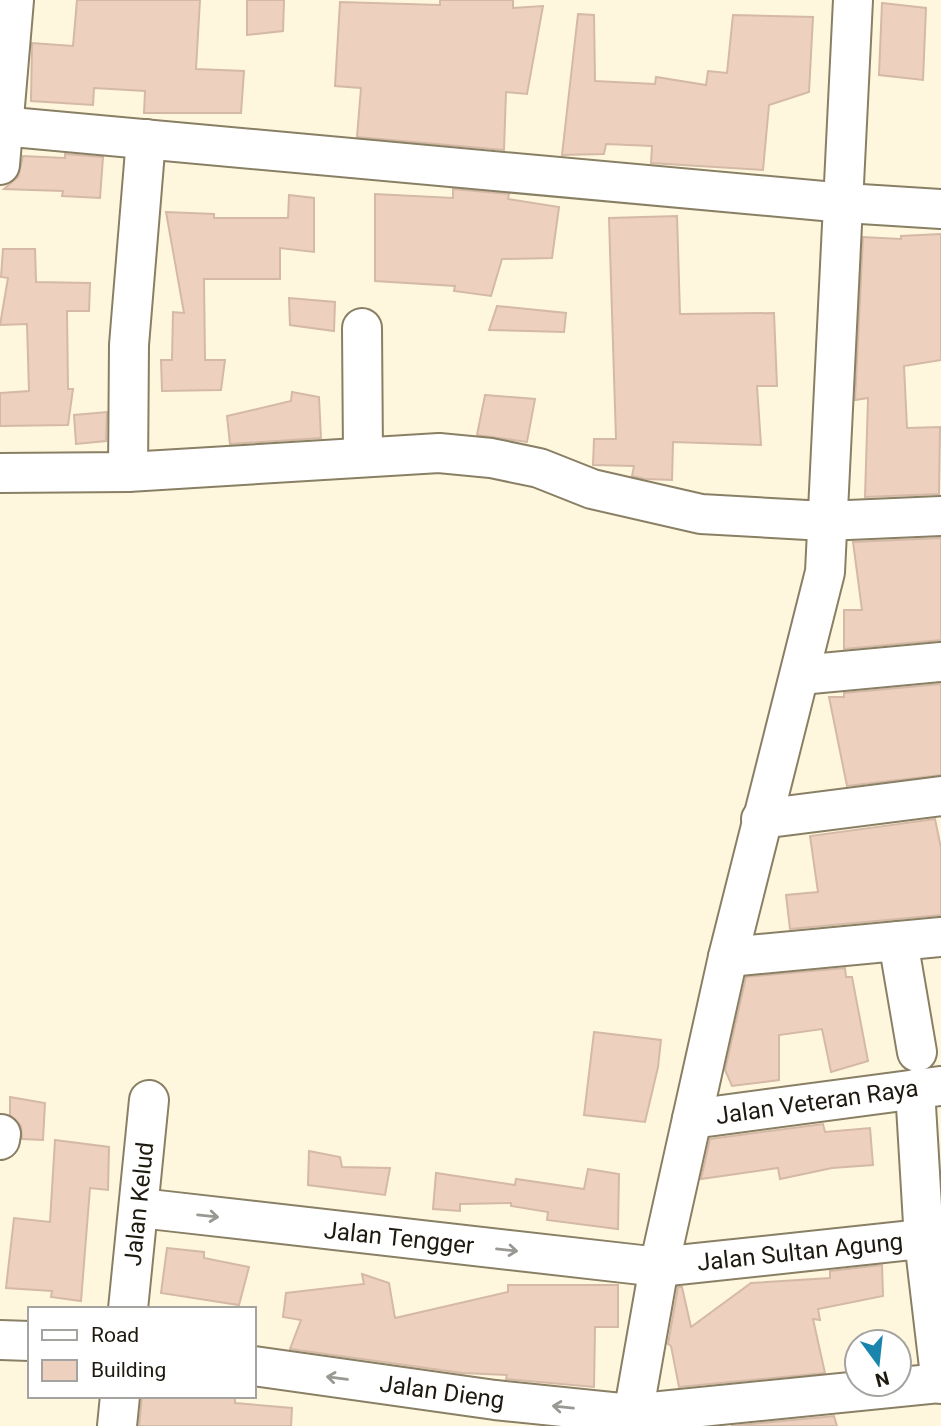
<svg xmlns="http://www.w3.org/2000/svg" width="941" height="1426" viewBox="0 0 941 1426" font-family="Roboto,sans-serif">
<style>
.building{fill:#edd1be;stroke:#d4b9a6;stroke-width:2}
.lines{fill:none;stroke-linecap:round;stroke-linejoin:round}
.minor-casing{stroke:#897f64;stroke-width:42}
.minor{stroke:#fff;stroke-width:38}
.oneway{stroke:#9a9893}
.labels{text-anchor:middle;stroke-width:5;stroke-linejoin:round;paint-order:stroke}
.street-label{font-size:24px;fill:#1e1a10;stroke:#fff}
</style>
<rect width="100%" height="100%" fill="#fff6de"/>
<g class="building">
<path d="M77,0H200L196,69L244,71L241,113H144L145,91L94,88L93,105L31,101L32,43L73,46Z"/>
<path d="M247,0H284L283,31L247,35Z"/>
<path d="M440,0H513V8L543,6L527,94L506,92L504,150L357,137L361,88L335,86L340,2L440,5Z"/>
<path d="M882,3L926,8L923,80L879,75Z"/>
<path d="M578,14L594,15L595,81L655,84L656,77L706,85L708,71L727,73L733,15L813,17L809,92L769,105L763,170L651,163L652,146L606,144L604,154L562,155Z"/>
<path d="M65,154L103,157L100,198L62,196L63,191L4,189L18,177L23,156L65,158Z"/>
<path d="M453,189L509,194L508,199L559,207L552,258L502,259L491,296L454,291L455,286L375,281V194L453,198Z"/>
<path d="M289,195L314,198V252L280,248V279H204L205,360H225L221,390L162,391L161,360H172L173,312L184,313L166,212L214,214V218H288Z"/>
<path d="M677,216L680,314L774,313L777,386H757L761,445L673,442L672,480L645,479L632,476L634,466L593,465L594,439H616L609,218Z"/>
<path d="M941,234V360L904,366L907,428L940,427L939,494L865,497L868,398L855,400L863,237L901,239V236Z"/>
<path d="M3,249H35L36,282L90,283L89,311H67L68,389H73L68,425L0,426V393L29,391L27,324L0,325L8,278L1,277Z"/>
<path d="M289,298L335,302L334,331L290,325Z"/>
<path d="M497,306L566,313L564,332L489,330Z"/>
<path d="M292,392L319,397L321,438L230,444L227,416L291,401Z"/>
<path d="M485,395L535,399L527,442L477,435Z"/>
<path d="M107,412L106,441L76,444L74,415Z"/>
<path d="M941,538V640L844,649V610H862L853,542Z"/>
<path d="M941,684V775L847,786L829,697H844V693Z"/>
<path d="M935,819L941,848V915L790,929L786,895L818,892L810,836Z"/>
<path d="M845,968L846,977H852L868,1061L831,1072L822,1029L779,1035V1080L732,1086L725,1070L746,977Z"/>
<path d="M594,1032L661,1040L658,1067L645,1122L584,1115Z"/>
<path d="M10,1097L45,1103L43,1140L22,1139L21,1126L10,1115Z"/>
<path d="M823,1124L825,1132L870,1128L873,1165L832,1168L780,1179L778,1168L701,1179L710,1139Z"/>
<path d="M55,1140L109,1147L108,1190L90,1188L81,1301L51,1297L52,1291L6,1288L14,1218L50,1222Z"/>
<path d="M309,1151L340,1157L342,1167L390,1168L385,1195L308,1185Z"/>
<path d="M588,1169L619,1174L618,1229L547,1220L548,1212L511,1206V1203L460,1204V1211L433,1209L436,1173L515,1185L516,1179L584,1189Z"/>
<path d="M167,1248L204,1252V1258L249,1267L239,1305L161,1293Z"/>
<path d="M882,1265L883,1296L818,1309L820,1320L813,1319L825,1373L679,1387L671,1346L668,1344L678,1287H682L691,1327L751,1283L830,1278V1271Z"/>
<path d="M362,1274L389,1283L395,1318L508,1292V1285H618V1327H595L594,1387L506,1379L507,1375L462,1373L290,1349L301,1320L283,1317L286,1293L364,1284Z"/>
<path d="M142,1396H235V1403L292,1408L291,1426H139Z"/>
<path d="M834,1416L837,1426H731Z"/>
</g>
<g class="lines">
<defs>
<g id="minor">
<path d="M0,126L845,203L941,209"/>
<path d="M0,165L14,0"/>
<path d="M362,328L363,455"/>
<path d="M128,472L129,345L146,139"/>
<path d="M0,473L128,472L439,453L491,458L539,468L592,489L701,514L825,521L941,516"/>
<path d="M800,675L941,662"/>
<path d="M761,819L941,796"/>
<path d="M898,941L917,1052"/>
<path d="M728,957L941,937"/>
<path d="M915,1089L924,1240L941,1384"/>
<path d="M692,1119L940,1086"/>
<path d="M0,1140L1,1134"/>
<path d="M140,1208L659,1267L941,1237"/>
<path d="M128,1309L149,1100"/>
<path d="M0,1340L30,1341"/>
<path d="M254,1366L495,1400L631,1414L941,1383"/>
<path d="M117,1426L120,1396"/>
<path d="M631,1426L659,1267L728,957L825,572L853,0"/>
</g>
</defs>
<use href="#minor" class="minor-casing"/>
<use href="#minor" class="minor"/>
</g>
<defs><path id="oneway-shaft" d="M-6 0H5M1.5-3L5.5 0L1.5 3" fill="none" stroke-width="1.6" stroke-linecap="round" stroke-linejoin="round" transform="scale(1.75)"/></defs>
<g class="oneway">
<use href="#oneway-shaft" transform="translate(208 1216) rotate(6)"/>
<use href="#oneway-shaft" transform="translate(507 1250) rotate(6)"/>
<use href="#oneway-shaft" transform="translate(337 1378) rotate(-172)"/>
<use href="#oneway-shaft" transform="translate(563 1407) rotate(-174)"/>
</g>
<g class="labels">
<g class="street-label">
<text transform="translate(817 1102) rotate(-8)" y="8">Jalan Veteran Raya</text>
<text transform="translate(139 1204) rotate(-84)" y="8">Jalan Kelud</text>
<text transform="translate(399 1238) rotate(6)" y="8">Jalan Tengger</text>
<text transform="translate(800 1252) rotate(-6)" y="8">Jalan Sultan Agung</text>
<text transform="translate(442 1392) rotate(8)" y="8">Jalan Dieng</text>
</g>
</g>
<rect x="28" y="1307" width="228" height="91" fill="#ffffff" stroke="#a5a39f" stroke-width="2"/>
<rect x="42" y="1330" width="35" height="10" fill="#ffffff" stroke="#a5a39f" stroke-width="2"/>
<text x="91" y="1342" font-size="21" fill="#1e1a10">Road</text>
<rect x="42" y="1360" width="35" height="21" fill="#edd1be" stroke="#a5a39f" stroke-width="2"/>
<text x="91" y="1377" font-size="21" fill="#1e1a10">Building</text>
<g transform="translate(878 1363) rotate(165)"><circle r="33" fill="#ffffff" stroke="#a5a39f" stroke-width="2"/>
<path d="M0-5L12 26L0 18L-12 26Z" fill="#1985ad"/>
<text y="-10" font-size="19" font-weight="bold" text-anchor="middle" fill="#1e1a10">N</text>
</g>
</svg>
